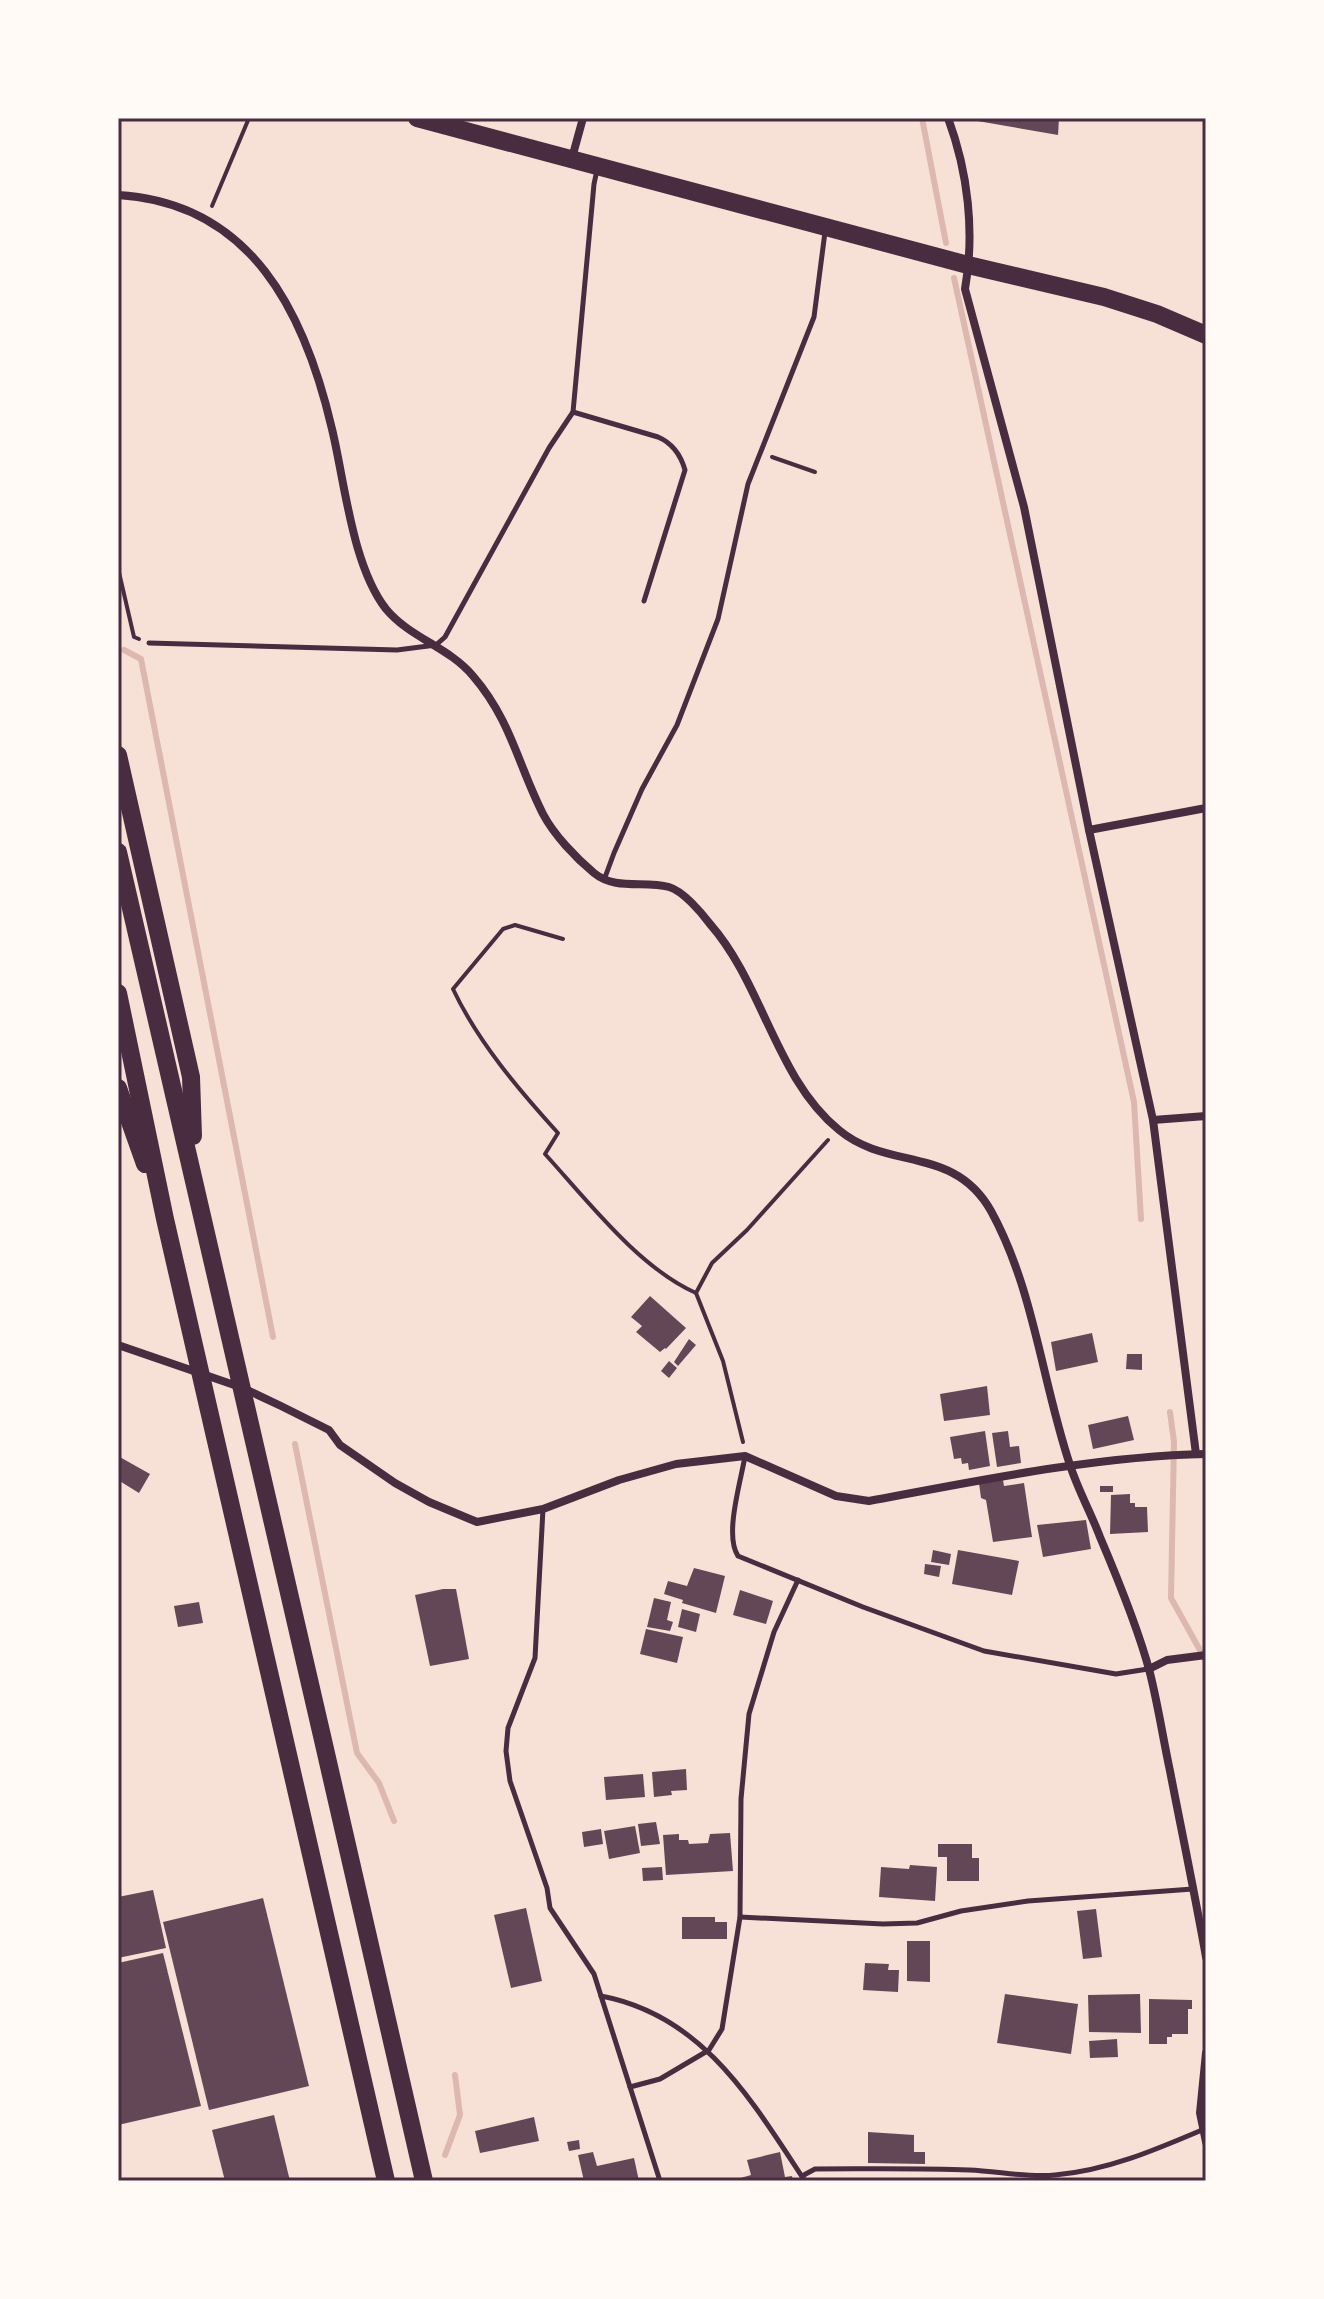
<svg xmlns="http://www.w3.org/2000/svg" width="1324" height="2299" viewBox="0 0 1324 2299" font-family="Mulish,sans-serif">
<style>
.lines{fill:none;stroke-linecap:round;stroke-linejoin:round}
.stream{stroke:#dcb8b0;stroke-width:6}
.building{fill:#644757}
.path{stroke:#4a2c40;stroke-width:4}
.service{stroke:#4a2c40;stroke-width:5}
.minor{stroke:#4a2c40;stroke-width:8}
.primary{stroke:#4a2c40;stroke-width:18}
.trunk{stroke:#4a2c40;stroke-width:18}
.neatline{fill:none;stroke:#4a2c40;stroke-width:3}
</style>
<rect width="100%" height="100%" fill="#f7e1d7"/>
<g class="lines">
<g class="stream">
<path d="M922,118L946,243"/>
<path d="M954,278L1134,1102L1141,1219"/>
<path d="M124,650L141,659L273,1337"/>
<path d="M1170,1412L1174,1442L1171,1598L1206,1661"/>
<path d="M295,1444L357,1753L379,1783L394,1821"/>
<path d="M445,2155L460,2115L455,2075"/>
</g>
</g>
<g class="building">
<path d="M960,118H1059L1058,135Z"/>
<path d="M650,1296L686,1328L666,1349L665,1348L660,1352L636,1332L642,1326L631,1317Z"/>
<path d="M1092,1333L1098,1362L1056,1371L1051,1342Z"/>
<path d="M689,1339L696,1345L678,1366L674,1362Z"/>
<path d="M1127,1354H1142V1370L1126,1369Z"/>
<path d="M669,1361L677,1368L669,1378L661,1371Z"/>
<path d="M987,1386L990,1415L944,1421L940,1394Z"/>
<path d="M1128,1416L1134,1440L1093,1449L1088,1425Z"/>
<path d="M985,1431L990,1466L969,1470L968,1463L962,1464L961,1458L954,1459L950,1437Z"/>
<path d="M1008,1431L1010,1447L1019,1446L1021,1463L997,1467L992,1433Z"/>
<path d="M118,1456L150,1474L139,1493L118,1480Z"/>
<path d="M1003,1480L1004,1486L1024,1483L1032,1537L993,1542L986,1500L981,1498L979,1483Z"/>
<rect x="1100" y="1486" width="13" height="6"/>
<path d="M1130,1494V1503H1135V1507H1147L1148,1532L1110,1534L1111,1495Z"/>
<path d="M1086,1520L1091,1549L1043,1557L1037,1525Z"/>
<path d="M933,1550L951,1554L949,1565L931,1562Z"/>
<path d="M958,1550L1019,1561L1012,1595L952,1584Z"/>
<path d="M925,1564L941,1566L939,1577L924,1574Z"/>
<path d="M694,1568L725,1576L716,1613L682,1603L683,1600L664,1594L668,1581L687,1586Z"/>
<path d="M443,1589H456L469,1659L430,1666L415,1595Z"/>
<path d="M740,1590L773,1601L766,1624L733,1615Z"/>
<path d="M654,1598L671,1602L667,1620L673,1622L670,1631L647,1627Z"/>
<path d="M199,1602L203,1623L178,1627L174,1606Z"/>
<path d="M682,1609L700,1614L696,1632L678,1627Z"/>
<path d="M646,1629L683,1637L677,1663L640,1654Z"/>
<path d="M686,1769L687,1790L671,1791L672,1795L654,1797L652,1772Z"/>
<path d="M643,1774L645,1797L606,1800L604,1777Z"/>
<path d="M656,1822L660,1844L641,1846L638,1824Z"/>
<path d="M635,1826L640,1853L609,1859L604,1831Z"/>
<path d="M601,1829L603,1844L584,1847L582,1832Z"/>
<path d="M730,1833L733,1871L666,1875L663,1835L679,1834V1840H688L689,1844L708,1843L710,1834Z"/>
<path d="M938,1844H972V1858H979V1881H947V1857H938Z"/>
<path d="M910,1865L937,1867L935,1901L879,1897L881,1867L909,1869Z"/>
<path d="M662,1867L663,1880L643,1881L642,1868Z"/>
<path d="M153,1890L166,1948L118,1958V1897Z"/>
<path d="M263,1898L309,2086L209,2110L163,1922Z"/>
<path d="M526,1908L542,1981L511,1988L494,1915Z"/>
<path d="M1096,1909L1102,1957L1083,1959L1077,1911Z"/>
<path d="M682,1917H715V1922H727V1939H682Z"/>
<path d="M907,1941H930V1982L907,1981Z"/>
<path d="M163,1953L201,2106L118,2125V1963Z"/>
<path d="M865,1963L889,1964L888,1970H899L898,1992L863,1990Z"/>
<path d="M1005,1994L1078,2004L1071,2054L997,2043Z"/>
<path d="M1140,1994L1141,2033L1089,2032L1088,1995Z"/>
<path d="M1149,1999L1192,2000V2009H1188V2034H1172V2037H1167V2044H1149Z"/>
<path d="M1117,2039L1118,2057L1090,2058L1089,2041Z"/>
<path d="M274,2115L290,2181H225L212,2130Z"/>
<path d="M534,2117L539,2141L480,2153L475,2131Z"/>
<path d="M868,2132L914,2135V2152H925V2164L868,2163Z"/>
<path d="M579,2140L580,2149L569,2151L567,2142Z"/>
<path d="M593,2152L597,2166L634,2158L639,2181H584L578,2155Z"/>
<path d="M780,2152L785,2177L792,2176L793,2181H730L751,2175L747,2160Z"/>
</g>
<g class="lines">
<g class="path">
<path d="M212,206L249,118"/>
<path d="M772,457L815,472"/>
<path d="M118,568L134,637L139,639"/>
<path d="M563,939L515,925L503,929L453,989C478,1042 519,1090 558,1133L545,1154C587,1200 639,1268 696,1293"/>
<path d="M743,1442L723,1361L696,1293L712,1263L747,1230L828,1140"/>
</g>
<g class="service">
<path d="M861,118H870"/>
<path d="M573,412L658,437C672,443 681,456 685,470L644,601"/>
<path d="M149,643L397,650L436,645L445,637L549,448L573,412L594,184L597,170"/>
<path d="M604,880L614,853L642,789L677,725L718,619L748,484L814,317L825,232"/>
<path d="M745,1456C741,1481 724,1535 738,1556L863,1607L984,1651L1116,1674L1148,1669"/>
<path d="M543,1509L535,1658L508,1728L506,1751L510,1781L547,1888L550,1908L594,1974L660,2181"/>
<path d="M740,1917L883,1924L917,1923L961,1911L1028,1901L1193,1889"/>
<path d="M601,1996C703,2015 752,2101 805,2181"/>
<path d="M630,2087L660,2079L709,2050L722,2029L740,1917L741,1799L749,1714L774,1632L798,1580"/>
<path d="M802,2176L815,2169C867,2169 918,2168 969,2170C998,2171 1026,2178 1055,2175C1106,2171 1155,2150 1202,2130"/>
</g>
<g class="minor">
<path d="M948,118C968,172 975,232 965,289L1024,507L1089,830L1153,1120L1196,1454"/>
<path d="M572,158L583,118"/>
<path d="M118,195C252,203 305,313 332,429C345,483 352,565 386,609C410,638 449,647 473,676C511,720 518,765 543,814C554,835 576,858 594,873C616,891 644,880 669,887C683,891 701,912 710,924C763,984 776,1079 839,1130C888,1171 954,1145 991,1211C1034,1289 1042,1382 1070,1465C1078,1490 1091,1513 1100,1537C1117,1577 1139,1631 1150,1673C1158,1705 1163,1738 1170,1771C1182,1833 1195,1895 1206,1957"/>
<path d="M1089,830L1206,808"/>
<path d="M1153,1120L1206,1116"/>
<path d="M118,1345L243,1388L281,1406L329,1430L340,1445L395,1483L429,1502L477,1522L543,1509L619,1480L676,1464L745,1456L836,1496L869,1501C976,1481 1097,1456 1206,1454"/>
<path d="M1149,1669L1167,1660L1206,1655"/>
<path d="M1206,2053L1200,2113L1206,2142"/>
</g>
<path class="primary" d="M417,118L968,265L1104,297L1157,314L1206,335"/>
<g class="trunk">
<path d="M118,755L191,1077L193,1136"/>
<path d="M118,852C222,1294 322,1738 424,2181"/>
<path d="M118,993L165,1219L386,2181"/>
<path d="M118,1088L145,1164"/>
</g>
</g>
<rect width="1324" height="2299" fill="none" stroke="#fffaf5" stroke-width="240"/>
<rect x="120" y="120" width="1084" height="2059" class="neatline"/>
</svg>
